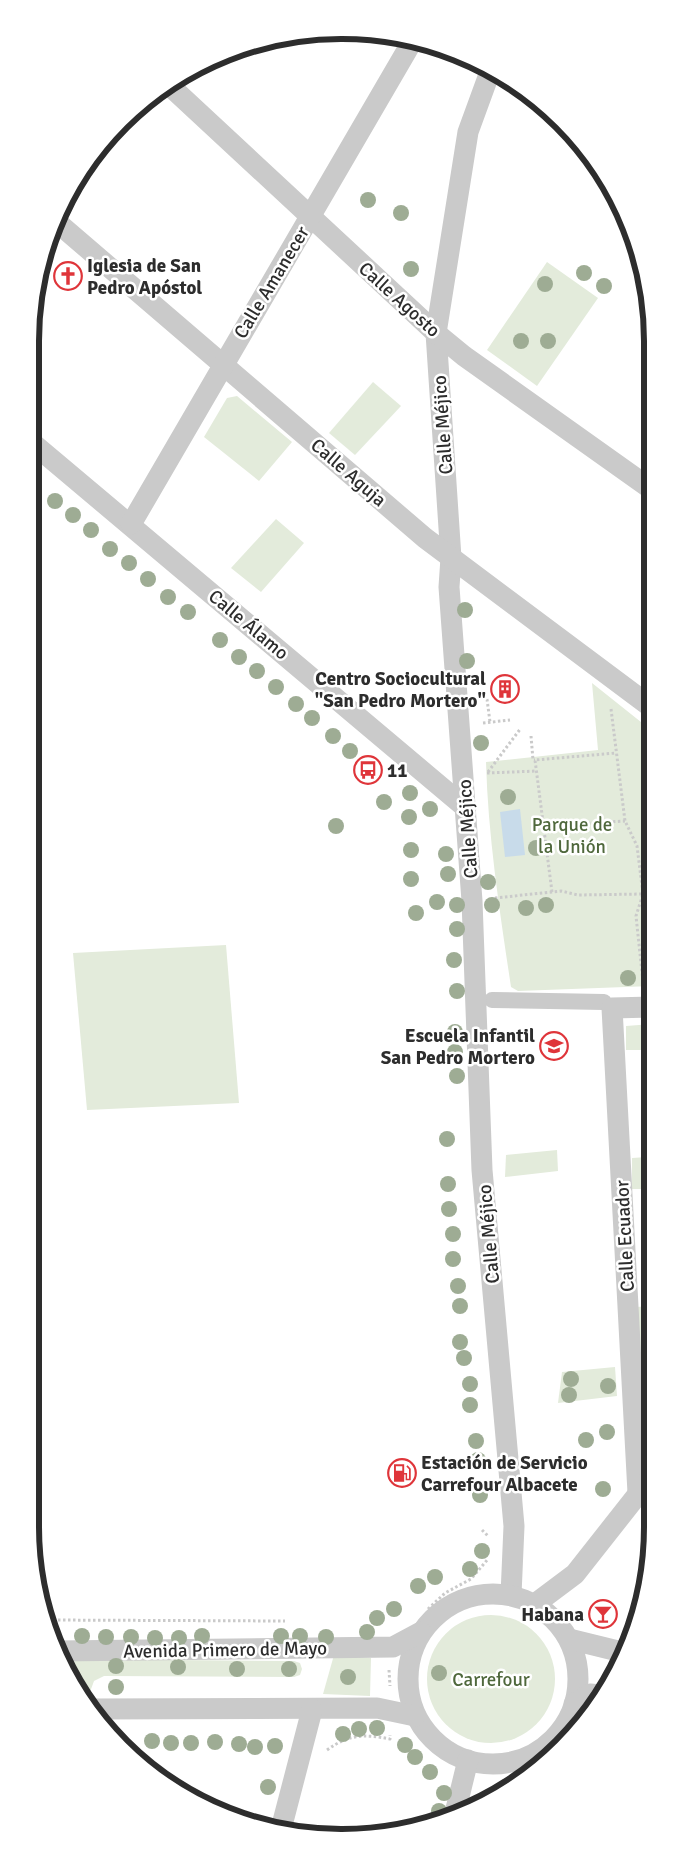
<svg xmlns="http://www.w3.org/2000/svg" width="683" height="1868" viewBox="0 0 683 1868" font-family="Signika,sans-serif">
<style>
.green{fill:#e3ebdb}
.water{fill:#c8dbea}
.lines{fill:none;stroke-linecap:round;stroke-linejoin:round}
.path{stroke:#cacaca;stroke-width:3;stroke-dasharray:2.5 2.5;stroke-linecap:butt}
.pedestrian{stroke:#cacaca;stroke-width:16}
.minor{stroke:#cacaca;stroke-width:21}
.tree{fill:#9eac94}
.labels{text-anchor:middle;stroke-width:5;stroke-linejoin:round;paint-order:stroke}
.poi-label{font-size:19px;font-weight:bold;fill:#2d2d2d;stroke:#fff;text-anchor:start}
.street-label{font-size:19px;fill:#2d2d2d;stroke:#fff}
.park-label{font-size:19px;fill:#4f683c;stroke:#fff}
.rim{fill:none;stroke:#2d2d2d;stroke-width:6}
</style>
<rect width="100%" height="100%" fill="#fff"/>
<g class="green">
<path d="M547,262L598,298L537,386L487,350Z"/>
<path d="M373,382L401,406L355,455L329,433Z"/>
<path d="M237,396L292,442L259,481L204,437L227,398Z"/>
<path d="M276,519L304,543L261,592L231,568Z"/>
<path d="M30,624L37,757H30Z"/>
<path d="M592,683L651,730L652,986L518,991L511,987C500,913 488,837 486,762L598,750Z"/>
<path d="M226,945L239,1103L87,1110L73,953Z"/>
<path d="M652,1024V1050H626V1026Z"/>
<path d="M557,1150L558,1171L505,1177L506,1155Z"/>
<path d="M647,1157L652,1159V1189H632V1158Z"/>
<path d="M653,1306V1362L638,1363L636,1307Z"/>
<path d="M615,1367L617,1396L558,1403L562,1372Z"/>
<circle cx="491" cy="1679" r="64"/>
<path d="M334,1655L371,1658L370,1696L323,1694Z"/>
<path d="M62,1659L294,1661L300,1663L302,1669L300,1675L294,1677L104,1676L94,1681L90,1692H82Z"/>
</g>
<path class="water" d="M520,809L525,855L505,857L500,812Z"/>
<g class="lines">
<g class="path">
<path d="M487,699L490,722"/>
<path d="M611,709L625,821L637,846L643,894L636,916L643,982"/>
<path d="M483,723L510,720"/>
<path d="M531,736L533,760H535"/>
<path d="M488,772L521,728"/>
<path d="M487,773L537,771"/>
<path d="M543,826L625,821"/>
<path d="M641,883L652,882"/>
<path d="M552,892L535,760L616,753"/>
<path d="M495,898L561,891L578,895L643,894"/>
<path d="M482,1530L489,1537"/>
<path d="M428,1609L445,1593L471,1579L488,1559"/>
<path d="M48,1620L285,1621"/>
<path d="M389,1670L390,1686"/>
<path d="M327,1750C349,1734 364,1734 390,1739V1735"/>
</g>
<path class="pedestrian" d="M492,1000L604,1002"/>
<g class="minor">
<path d="M491,69L468,132L436,333L451,558L449,587L472,901L482,1170L514,1526L511,1595"/>
<path d="M170,86L436,333L464,356L651,489"/>
<path d="M59,224L425,538L651,707"/>
<path d="M30,441L466,808"/>
<path d="M131,524L413,40"/>
<path d="M638,1493L612,1008L652,1007"/>
<circle cx="493" cy="1679" r="85"/>
<path d="M535,1604L575,1574L653,1475"/>
<path d="M569,1639L622,1652"/>
<path d="M57,1651L393,1647L421,1632"/>
<path d="M574,1704L590,1694L602,1695"/>
<path d="M93,1709L377,1708L415,1716"/>
<path d="M455,1813L468,1760"/>
<path d="M281,1829L312,1710"/>
</g>
</g>
<g class="tree">
<circle cx="368" cy="200" r="8"/>
<circle cx="401" cy="213" r="8"/>
<circle cx="411" cy="269" r="8"/>
<circle cx="584" cy="273" r="8"/>
<circle cx="545" cy="284" r="8"/>
<circle cx="604" cy="286" r="8"/>
<circle cx="521" cy="341" r="8"/>
<circle cx="548" cy="341" r="8"/>
<circle cx="55" cy="501" r="8"/>
<circle cx="73" cy="515" r="8"/>
<circle cx="91" cy="530" r="8"/>
<circle cx="110" cy="549" r="8"/>
<circle cx="129" cy="563" r="8"/>
<circle cx="148" cy="579" r="8"/>
<circle cx="168" cy="597" r="8"/>
<circle cx="465" cy="610" r="8"/>
<circle cx="188" cy="612" r="8"/>
<circle cx="220" cy="640" r="8"/>
<circle cx="239" cy="657" r="8"/>
<circle cx="467" cy="661" r="8"/>
<circle cx="257" cy="671" r="8"/>
<circle cx="276" cy="687" r="8"/>
<circle cx="296" cy="704" r="8"/>
<circle cx="312" cy="718" r="8"/>
<circle cx="333" cy="736" r="8"/>
<circle cx="481" cy="743" r="8"/>
<circle cx="350" cy="751" r="8"/>
<circle cx="410" cy="793" r="8"/>
<circle cx="508" cy="797" r="8"/>
<circle cx="384" cy="802" r="8"/>
<circle cx="430" cy="809" r="8"/>
<circle cx="409" cy="817" r="8"/>
<circle cx="336" cy="826" r="8"/>
<circle cx="536" cy="848" r="8"/>
<circle cx="411" cy="850" r="8"/>
<circle cx="446" cy="854" r="8"/>
<circle cx="448" cy="874" r="8"/>
<circle cx="411" cy="879" r="8"/>
<circle cx="488" cy="882" r="8"/>
<circle cx="437" cy="902" r="8"/>
<circle cx="457" cy="905" r="8"/>
<circle cx="492" cy="905" r="8"/>
<circle cx="546" cy="905" r="8"/>
<circle cx="526" cy="908" r="8"/>
<circle cx="416" cy="913" r="8"/>
<circle cx="457" cy="929" r="8"/>
<circle cx="454" cy="960" r="8"/>
<circle cx="628" cy="978" r="8"/>
<circle cx="457" cy="991" r="8"/>
<circle cx="455" cy="1032" r="8"/>
<circle cx="455" cy="1052" r="8"/>
<circle cx="457" cy="1076" r="8"/>
<circle cx="447" cy="1139" r="8"/>
<circle cx="448" cy="1184" r="8"/>
<circle cx="449" cy="1209" r="8"/>
<circle cx="453" cy="1234" r="8"/>
<circle cx="453" cy="1259" r="8"/>
<circle cx="458" cy="1286" r="8"/>
<circle cx="460" cy="1306" r="8"/>
<circle cx="460" cy="1342" r="8"/>
<circle cx="464" cy="1358" r="8"/>
<circle cx="571" cy="1379" r="8"/>
<circle cx="470" cy="1384" r="8"/>
<circle cx="608" cy="1386" r="8"/>
<circle cx="569" cy="1395" r="8"/>
<circle cx="470" cy="1405" r="8"/>
<circle cx="607" cy="1432" r="8"/>
<circle cx="586" cy="1440" r="8"/>
<circle cx="476" cy="1441" r="8"/>
<circle cx="478" cy="1460" r="8"/>
<circle cx="603" cy="1489" r="8"/>
<circle cx="480" cy="1495" r="8"/>
<circle cx="482" cy="1551" r="8"/>
<circle cx="470" cy="1569" r="8"/>
<circle cx="435" cy="1577" r="8"/>
<circle cx="418" cy="1586" r="8"/>
<circle cx="394" cy="1609" r="8"/>
<circle cx="377" cy="1618" r="8"/>
<circle cx="367" cy="1632" r="8"/>
<circle cx="82" cy="1636" r="8"/>
<circle cx="202" cy="1636" r="8"/>
<circle cx="281" cy="1636" r="8"/>
<circle cx="300" cy="1636" r="8"/>
<circle cx="106" cy="1637" r="8"/>
<circle cx="131" cy="1637" r="8"/>
<circle cx="326" cy="1637" r="8"/>
<circle cx="155" cy="1638" r="8"/>
<circle cx="179" cy="1638" r="8"/>
<circle cx="116" cy="1666" r="8"/>
<circle cx="178" cy="1667" r="8"/>
<circle cx="237" cy="1669" r="8"/>
<circle cx="289" cy="1669" r="8"/>
<circle cx="439" cy="1673" r="8"/>
<circle cx="348" cy="1677" r="8"/>
<circle cx="116" cy="1687" r="8"/>
<circle cx="377" cy="1728" r="8"/>
<circle cx="359" cy="1729" r="8"/>
<circle cx="343" cy="1734" r="8"/>
<circle cx="152" cy="1741" r="8"/>
<circle cx="215" cy="1742" r="8"/>
<circle cx="171" cy="1743" r="8"/>
<circle cx="191" cy="1743" r="8"/>
<circle cx="239" cy="1744" r="8"/>
<circle cx="405" cy="1745" r="8"/>
<circle cx="275" cy="1746" r="8"/>
<circle cx="255" cy="1747" r="8"/>
<circle cx="415" cy="1757" r="8"/>
<circle cx="430" cy="1772" r="8"/>
<circle cx="268" cy="1787" r="8"/>
<circle cx="444" cy="1793" r="8"/>
<circle cx="439" cy="1811" r="8"/>
</g>
<defs>
<symbol id="church-ring" viewBox="-11 -11 22 22"><circle r="9.5" fill="#fff" stroke="#df353a" stroke-width="1.5"/><path d="M-1.2-6h2.4v3.5h3.3v2.4h-3.3V6h-2.4V-.1h-3.3v-2.4h3.3Z" fill="#df353a"/></symbol>
<symbol id="building-ring" viewBox="-11 -11 22 22"><circle r="9.5" fill="#fff" stroke="#df353a" stroke-width="1.5"/><path d="M-4-6H4V6H1V3H-1V6H-4ZM-2.5-4.3h1.7v1.8h-1.7ZM.8-4.3h1.7v1.8H.8ZM-2.5-1h1.7V.8h-1.7ZM.8-1h1.7V.8H.8Z" fill="#df353a"/></symbol>
<symbol id="bus-ring" viewBox="-11 -11 22 22"><circle r="9.5" fill="#fff" stroke="#df353a" stroke-width="1.5"/><path d="M-5-6H5V4H4V6H2V4H-2V6H-4V4H-5ZM-3.5-4V0h7V-4ZM-3.5 1.2v1.5H-2V1.2ZM2 1.2v1.5H3.5V1.2Z" fill="#df353a"/></symbol>
<symbol id="school-ring" viewBox="-11 -11 22 22"><circle r="9.5" fill="#fff" stroke="#df353a" stroke-width="1.5"/><path d="M0-5L7-2L0 1L-7-2ZM-4 1L0 2.5L4 1V4Q0 6-4 4Z" fill="#df353a"/></symbol>
<symbol id="fuel-ring" viewBox="-11 -11 22 22"><circle r="9.5" fill="#fff" stroke="#df353a" stroke-width="1.5"/><path d="M-5.5-6h7V0h2V4h1.3V-2.5L3-4.5l.8-.8L6-3V5H2.5V1h-1V6h-7ZM-4.2-4.7v3.2H.2V-4.7Z" fill="#df353a"/></symbol>
<symbol id="bar-ring" viewBox="-11 -11 22 22"><circle r="9.5" fill="#fff" stroke="#df353a" stroke-width="1.5"/><path d="M-6-5H6L.8 .8V4.5H3.5V6h-7V4.5H-.8V.8Z" fill="#df353a"/></symbol>
</defs>
<g fill-rule="evenodd">
<use href="#church-ring" x="52" y="260" width="32" height="32"/>
<use href="#building-ring" x="489" y="673" width="32" height="32"/>
<use href="#bus-ring" x="352" y="754" width="32" height="32"/>
<use href="#school-ring" x="538" y="1030" width="32" height="32"/>
<use href="#fuel-ring" x="386" y="1457" width="32" height="32"/>
<use href="#bar-ring" x="587" y="1598" width="32" height="32"/>
</g>
<g class="labels">
<g class="poi-label">
<text x="87" y="272">Iglesia de San<tspan x="87" dy="22">Pedro Apóstol</tspan></text>
<text x="486" y="685" text-anchor="end">Centro Sociocultural<tspan x="486" dy="22">"San Pedro Mortero"</tspan></text>
<text x="387" y="777">11</text>
<text x="535" y="1042" text-anchor="end">Escuela Infantil<tspan x="535" dy="22">San Pedro Mortero</tspan></text>
<text x="421" y="1469">Estación de Servicio<tspan x="421" dy="22">Carrefour Albacete</tspan></text>
<text x="584" y="1621" text-anchor="end">Habana</text>
</g>
<g class="street-label">
<text transform="translate(271 282) rotate(-59)" y="7">Calle Amanecer</text>
<text transform="translate(400 299) rotate(42)" y="7">Calle Agosto</text>
<text transform="translate(442 425) rotate(-94)" y="7">Calle Méjico</text>
<text transform="translate(349 472) rotate(41)" y="7">Calle Aguja</text>
<text transform="translate(249 624) rotate(40)" y="7">Calle Álamo</text>
<text transform="translate(467 829) rotate(-94)" y="7">Calle Méjico</text>
<text transform="translate(488 1234) rotate(-95)" y="7">Calle Méjico</text>
<text transform="translate(624 1236) rotate(-93)" y="7">Calle Ecuador</text>
<text transform="translate(225 1649) rotate(-1)" y="7">Avenida Primero de Mayo</text>
</g>
<g class="park-label">
<text x="572" y="831">Parque de<tspan x="572" dy="22">la Unión</tspan></text>
<text x="491" y="1686">Carrefour</text>
</g>
</g>
<path d="M0 0H683V1868H0ZM341 39H342A302 302 0 0 1 644 341V1527A302 302 0 0 1 342 1829H341A302 302 0 0 1 39 1527V341A302 302 0 0 1 341 39Z" fill="#fff" fill-rule="evenodd"/>
<path class="rim" d="M341 39H342A302 302 0 0 1 644 341V1527A302 302 0 0 1 342 1829H341A302 302 0 0 1 39 1527V341A302 302 0 0 1 341 39Z"/>
</svg>
